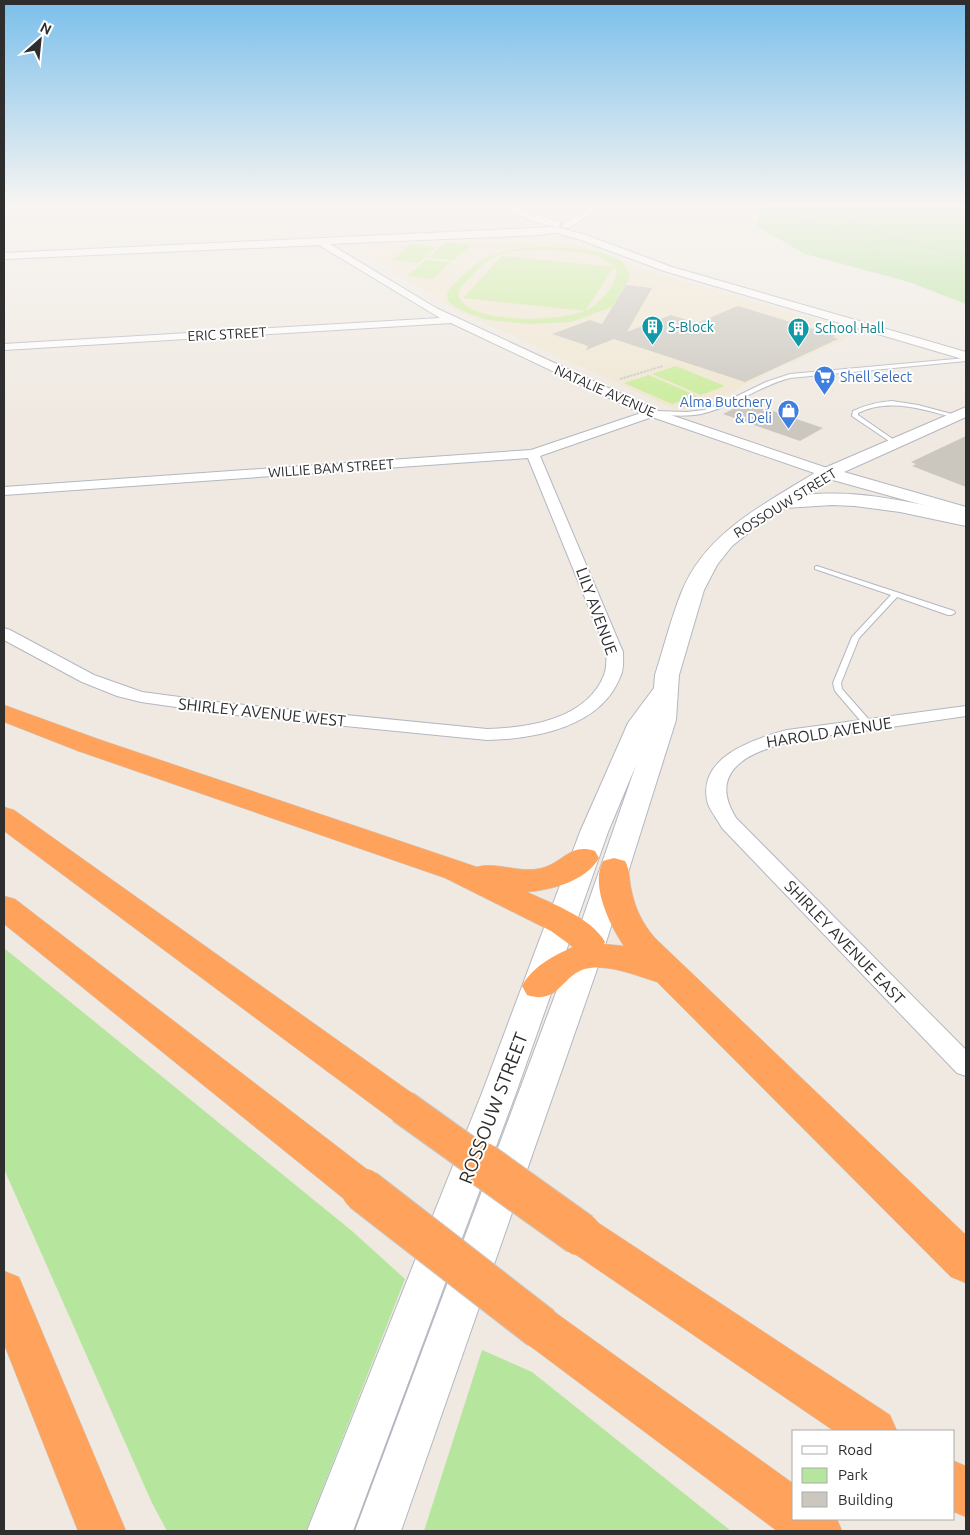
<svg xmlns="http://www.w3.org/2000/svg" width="970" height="1535" viewBox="0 0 970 1535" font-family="Ubuntu,sans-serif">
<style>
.education{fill:#f0e6d1}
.green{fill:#b6e59e}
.pitch{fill:#c9ec9a;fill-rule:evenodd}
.building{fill:#cbc7bf}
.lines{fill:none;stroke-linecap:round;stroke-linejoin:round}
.service-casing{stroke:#b4b7c1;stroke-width:2}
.minor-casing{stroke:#b4b7c1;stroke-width:2}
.tertiary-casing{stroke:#b4b7c1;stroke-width:2}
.secondary-casing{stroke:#b4b7c1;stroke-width:2}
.motorway-casing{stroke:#c9c9c9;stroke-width:1}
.path-far1{stroke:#c9c9c9;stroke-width:1;stroke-dasharray:2 1;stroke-linecap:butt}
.path{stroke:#c9c9c9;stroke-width:2;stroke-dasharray:2.5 1;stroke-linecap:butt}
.service{fill:#fff;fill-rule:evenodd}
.minor{fill:#fff;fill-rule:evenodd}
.tertiary{fill:#fff;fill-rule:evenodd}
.secondary{fill:#fff;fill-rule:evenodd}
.motorway{fill:#ffa35c;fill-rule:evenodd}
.motorway-bridge-far1-casing{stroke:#c9c9c9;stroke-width:36;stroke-linecap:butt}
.motorway-bridge-casing{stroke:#c9c9c9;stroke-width:45;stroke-linecap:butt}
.motorway-bridge-far1{stroke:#ffa35c;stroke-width:34}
.motorway-bridge{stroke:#ffa35c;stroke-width:43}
.labels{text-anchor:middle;stroke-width:4;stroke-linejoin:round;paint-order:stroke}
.far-culture-label{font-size:14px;fill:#0d838f;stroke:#fff;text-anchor:start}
.far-street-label{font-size:14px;fill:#2e2e2e;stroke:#fff}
.far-shop-label{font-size:14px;fill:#366cbe;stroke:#fff;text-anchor:start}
.street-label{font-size:16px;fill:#2e2e2e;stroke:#fff}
.near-street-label{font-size:19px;fill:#2e2e2e;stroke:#fff}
</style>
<rect width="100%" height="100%" fill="#efe9e1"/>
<path class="education" d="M545,236L563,237L649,271L859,333L792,363L759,353L734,364L765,375L697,409H674L456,310L356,251L366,249L365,244Z"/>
<g class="green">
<path d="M763,203H966V304L909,282L805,254L756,226Z"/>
<path d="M4,948L352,1231L405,1279L306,1531H167L152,1503L4,1169Z"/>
<path d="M482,1350L532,1372L731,1531H424Z"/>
</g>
<g class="pitch">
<path d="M446,242L470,245H471L454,260L428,258Z"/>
<path d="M411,244L436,247L418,263L392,260Z"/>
<path d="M537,247C557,247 633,246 629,279L612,307L571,322L528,324L488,320L470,314L455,307L448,301L447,293L450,288C483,256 490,251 537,247ZM546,250C568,251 598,251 614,267L502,256L463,298L585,311C560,321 475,325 460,299C456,293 460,288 465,283C471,277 477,269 483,264C499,250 527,250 546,250ZM614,267L617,271C617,284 598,306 585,311Z"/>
<path d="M426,260L451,262L433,279L407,276Z"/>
<path d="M676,366L725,386L701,395L652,374Z"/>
<path d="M649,375L697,396L672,404L624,383Z"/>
</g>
<g class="building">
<path d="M626,285L652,288L627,332L671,315L697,323L738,306L836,336L832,337L838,339L745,382L614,339L586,350L588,346L552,334L590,320L602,324Z"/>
<path d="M747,402L823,428L800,441L723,414Z"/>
<path d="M966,436V487L912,466L916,464L911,462Z"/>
</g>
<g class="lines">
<defs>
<g id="service">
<path d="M966,358V361L790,378C759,386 733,407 701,414C686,417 670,415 655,415L652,413L655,411L687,412L704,410L725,402L766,382L790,374Z"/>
<path d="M892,401L918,405L959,416L956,418C924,410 890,397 858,413V415L897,442V444L895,445L852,416L853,411C866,405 877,402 892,401Z"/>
<path d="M817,566L954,611L955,613L951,615H948L897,597L859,638L841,683L842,689L871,722L872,724L871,726H865L835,691L833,683L852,637L891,595L815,569V567Z"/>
</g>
<g id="minor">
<path d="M596,203H605L569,228H563V224Z"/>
<path d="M555,227L558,228V232L540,235L330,244L436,308L656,410L833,470L835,473L833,476H823L652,417L540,456L623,652C623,659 624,668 621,675C602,727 536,739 487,740L225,714L141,702L117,696L82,682L4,640V628L10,630L94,675L142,692L225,703L487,729C528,728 587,719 604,675C607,668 606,659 607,652L528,458L4,495V487L531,450L641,413L451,323L4,350V344L440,318L319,245L4,259V253Z"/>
<path d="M966,706V716C932,721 898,726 864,731C820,737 690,744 736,818L966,1050V1076L957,1073L722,828C718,820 711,812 708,804C695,758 753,739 787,730Z"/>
</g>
<g id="tertiary">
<path d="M489,203H502L560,222L561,224L557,227L586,235L672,267L966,352V360L664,271L578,239L553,232L552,230L556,227L533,221Z"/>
<path d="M966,407V417L844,472L966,507V517L822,477L820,473L822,469Z"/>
</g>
<path id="secondary" d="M828,467L835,469L837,473L835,477L806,495C859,489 914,503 966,514V526L900,512L855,506L832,505L785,508L757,526L732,546L717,565L704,590L679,675L676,720L602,955L401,1531H355L570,955L636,765L608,832L516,1093L353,1531H307L482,1093L580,832L628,723L654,688L655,675C664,647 671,618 682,591C707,530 769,502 821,469Z"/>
<g id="motorway">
<path d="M4,705L98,739L477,867C496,861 520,874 542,868C564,862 570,843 595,851L599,858C586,881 552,890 527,892C551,903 592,918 605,942L604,944L624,946C610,926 590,885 603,861L614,858L625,861C630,870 629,878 631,888C635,908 642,923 655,938L966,1235V1283L951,1277L657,982C637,976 612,965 590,968C562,971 561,1006 527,995L522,986C533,966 553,956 573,947L551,931L445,878L78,751L4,722Z"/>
<path d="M4,807L14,810L416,1096L421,1107L416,1118L403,1123L390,1118L4,831Z"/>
<path d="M4,896L15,899L377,1177L383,1190L377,1203L363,1208L349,1203L4,924Z"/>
<path d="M580,1215L594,1220L890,1415L897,1431H834L566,1248L560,1234L566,1220Z"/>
<path d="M4,1271L19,1277L126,1531H78L4,1344Z"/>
<path d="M541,1306L556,1313L794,1484V1519H837L842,1531H777L526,1343L519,1328L526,1313Z"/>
<path d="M954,1461L966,1466V1517L954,1512Z"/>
</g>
</defs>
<use href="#service" class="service-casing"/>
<use href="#minor" class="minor-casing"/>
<use href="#tertiary" class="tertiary-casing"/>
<use href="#secondary" class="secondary-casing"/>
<use href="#motorway" class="motorway-casing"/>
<g class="path-far1">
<path d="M767,203L769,209L855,237L875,253L938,258L966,264"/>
<path d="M856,203L832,213C876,230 919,250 966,254"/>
</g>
<path class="path" d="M620,379L663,366"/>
<use href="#service" class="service"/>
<use href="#minor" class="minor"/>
<use href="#tertiary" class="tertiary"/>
<use href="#secondary" class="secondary"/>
<use href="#motorway" class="motorway"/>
<defs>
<path id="motorway-bridge-far1" d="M403,1107L484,1165"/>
<g id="motorway-bridge">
<path d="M482,1164L580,1234"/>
<path d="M363,1190L541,1328"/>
</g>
</defs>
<use href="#motorway-bridge-far1" class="motorway-bridge-far1-casing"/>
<use href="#motorway-bridge" class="motorway-bridge-casing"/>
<use href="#motorway-bridge-far1" class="motorway-bridge-far1"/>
<use href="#motorway-bridge" class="motorway-bridge"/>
</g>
<linearGradient id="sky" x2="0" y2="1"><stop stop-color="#7abfeb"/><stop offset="0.49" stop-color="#f8f5f2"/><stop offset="1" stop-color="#f8f5f2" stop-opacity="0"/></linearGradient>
<rect width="970" height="418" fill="url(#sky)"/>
<defs>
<symbol id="building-pin" viewBox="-11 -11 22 30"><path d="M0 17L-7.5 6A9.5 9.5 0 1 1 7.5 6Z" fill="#0f9aa8" stroke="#fff"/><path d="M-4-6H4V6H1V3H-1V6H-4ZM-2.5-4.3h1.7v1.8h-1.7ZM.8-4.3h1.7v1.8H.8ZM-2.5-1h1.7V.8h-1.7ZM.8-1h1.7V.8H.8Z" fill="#fff"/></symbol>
<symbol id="supermarket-pin" viewBox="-11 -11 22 30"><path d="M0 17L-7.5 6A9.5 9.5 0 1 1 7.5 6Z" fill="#3f7fe0" stroke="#fff"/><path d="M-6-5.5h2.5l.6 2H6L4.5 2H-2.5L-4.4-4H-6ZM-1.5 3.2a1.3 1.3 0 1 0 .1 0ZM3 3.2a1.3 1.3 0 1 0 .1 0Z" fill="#fff"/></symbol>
<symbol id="shop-pin" viewBox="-11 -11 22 30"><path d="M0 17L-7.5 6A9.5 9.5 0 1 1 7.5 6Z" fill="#3f7fe0" stroke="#fff"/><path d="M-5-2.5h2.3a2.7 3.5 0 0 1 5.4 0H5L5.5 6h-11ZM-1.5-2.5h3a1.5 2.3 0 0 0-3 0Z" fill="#fff"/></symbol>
</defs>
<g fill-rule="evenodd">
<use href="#building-pin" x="640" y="314" width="25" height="34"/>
<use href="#building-pin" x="786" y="316" width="25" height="34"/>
<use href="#supermarket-pin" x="812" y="364" width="25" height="34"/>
<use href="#shop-pin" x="776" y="398" width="25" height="34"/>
</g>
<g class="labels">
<g class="far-culture-label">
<text x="668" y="332">S-Block</text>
<text x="815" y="333">School Hall</text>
</g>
<g class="far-street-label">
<text transform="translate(227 334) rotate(-3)" y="5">ERIC STREET</text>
<text transform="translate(605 391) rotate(24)" y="5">NATALIE AVENUE</text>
<text transform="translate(331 468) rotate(-4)" y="5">WILLIE BAM STREET</text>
<text transform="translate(785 503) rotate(-32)" y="5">ROSSOUW STREET</text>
</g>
<g class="far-shop-label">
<text x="840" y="382">Shell Select</text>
<text x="772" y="407" text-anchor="end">Alma Butchery<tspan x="772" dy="16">&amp; Deli</tspan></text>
</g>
<g class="street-label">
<text transform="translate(597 611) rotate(70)" y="6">LILY AVENUE</text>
<text transform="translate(262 712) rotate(6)" y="6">SHIRLEY AVENUE WEST</text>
<text transform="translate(829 732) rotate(-9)" y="6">HAROLD AVENUE</text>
<text transform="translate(845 942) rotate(46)" y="6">SHIRLEY AVENUE EAST</text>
</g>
<g class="near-street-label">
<text transform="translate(493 1108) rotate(-69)" y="7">ROSSOUW STREET</text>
</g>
</g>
<rect width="970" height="1535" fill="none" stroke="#2e2e2e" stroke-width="10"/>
<rect x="792" y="1430" width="162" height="90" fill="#ffffff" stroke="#ababab"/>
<rect x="802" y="1446" width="25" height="8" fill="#ffffff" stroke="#ababab"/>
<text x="838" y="1455" font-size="15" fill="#2e2e2e">Road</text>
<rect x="802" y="1468" width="25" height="15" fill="#b6e59e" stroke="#ababab"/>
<text x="838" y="1480" font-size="15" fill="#2e2e2e">Park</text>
<rect x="802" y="1492" width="25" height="15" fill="#cbc7bf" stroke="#ababab"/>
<text x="838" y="1505" font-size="15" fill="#2e2e2e">Building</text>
<g transform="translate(40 40) rotate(27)" stroke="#ffffff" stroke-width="4" paint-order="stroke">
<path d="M0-4L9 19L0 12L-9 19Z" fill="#2e2e2e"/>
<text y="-8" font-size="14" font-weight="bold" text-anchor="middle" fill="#2e2e2e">N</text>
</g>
</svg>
